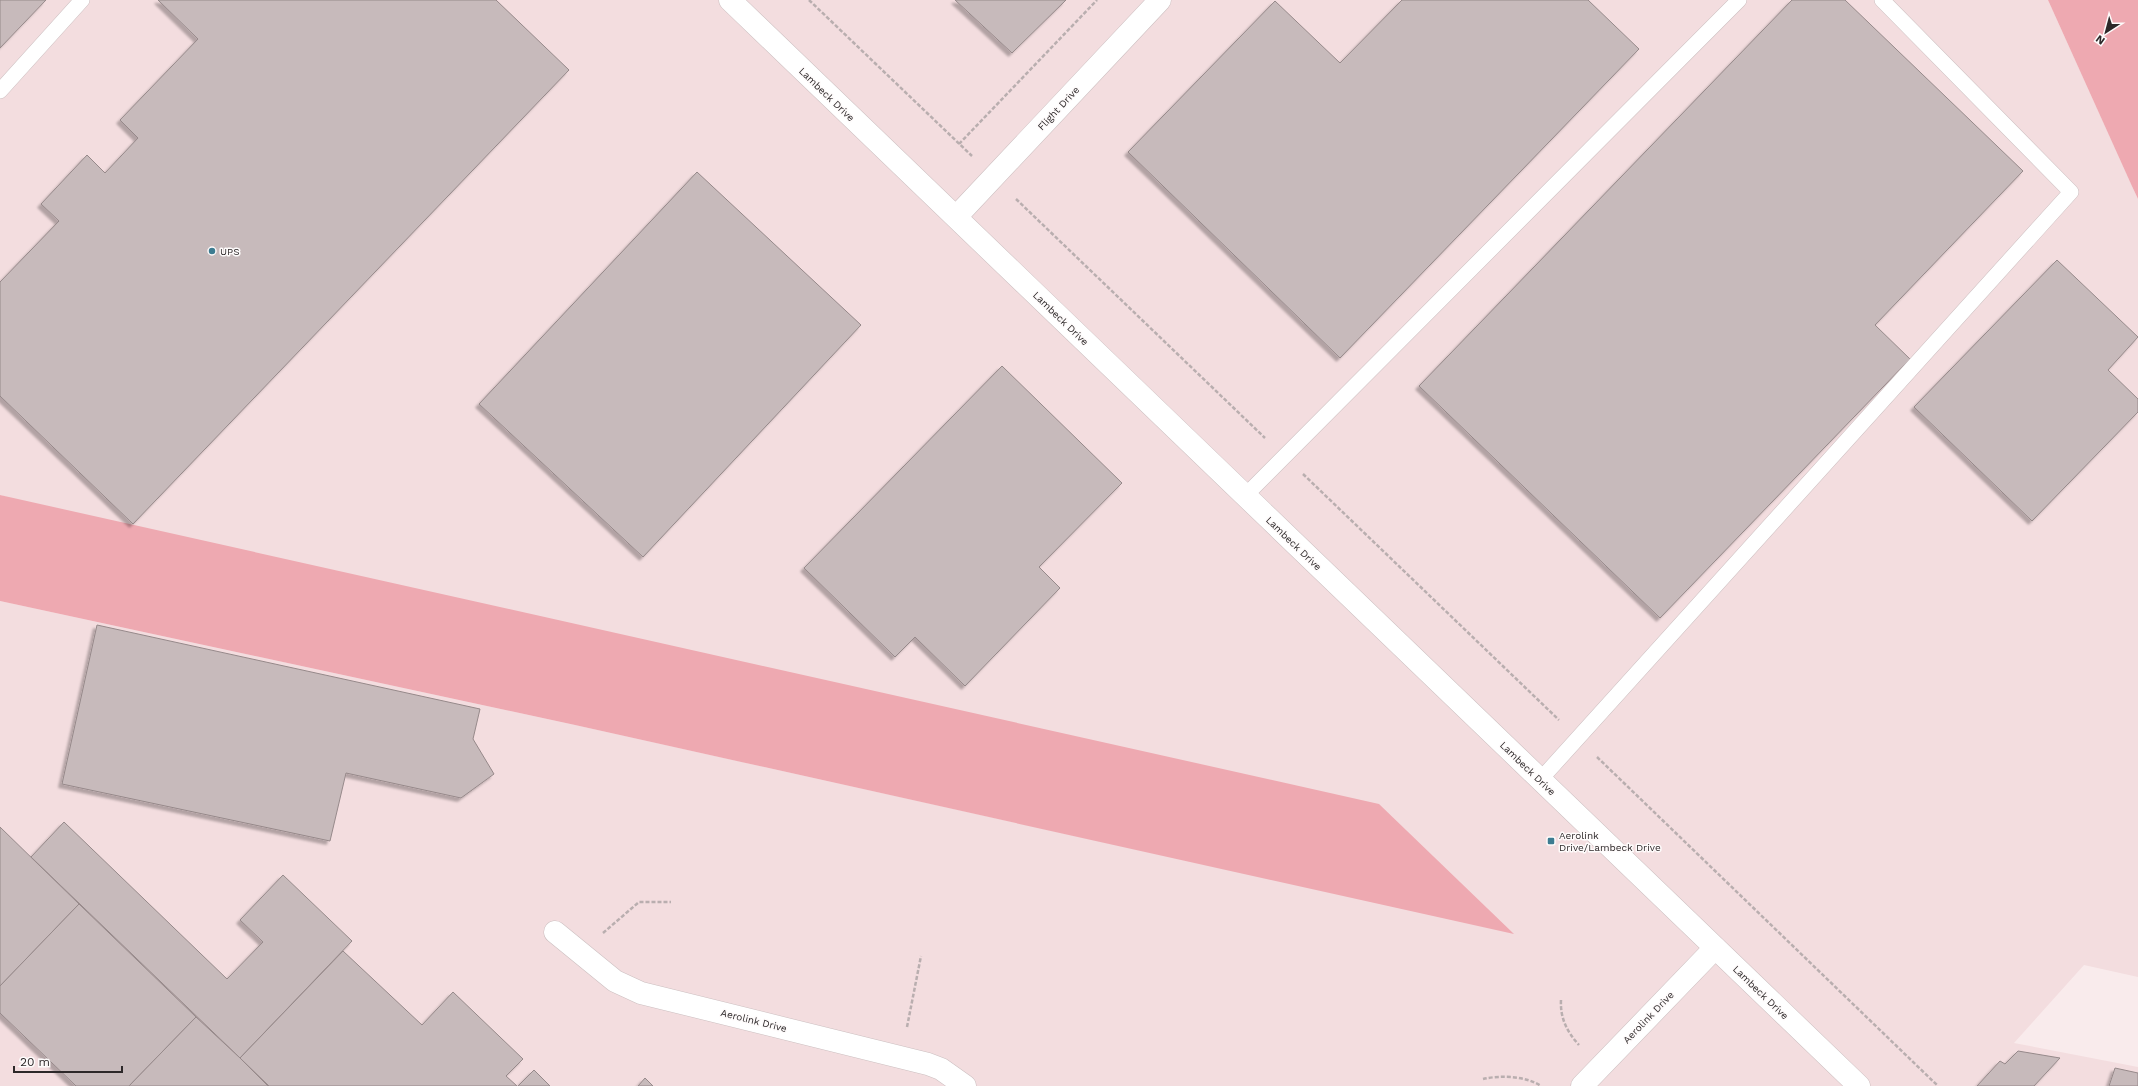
<svg xmlns="http://www.w3.org/2000/svg" width="2138" height="1086" viewBox="0 0 2138 1086" font-family="'Work Sans',sans-serif">
<style>
.built{fill:#f3dddf}
.green{fill:#eea9b1}
.building{fill:#c7babb;stroke:#96898a;filter:url(#shadow)}
.lines{fill:none;stroke-linecap:round;stroke-linejoin:round}
.service-casing{stroke:#ccbfc0;stroke-width:16}
.minor-casing{stroke:#ccbfc0;stroke-width:23}
.path{stroke:#b9aeaf;stroke-width:2.5;stroke-dasharray:4 2;stroke-linecap:butt}
.service{stroke:#fff;stroke-width:15}
.minor{stroke:#fff;stroke-width:22}
.poi-dot{fill:#3d7c91;stroke:#fefbfb;stroke-width:1.5}
.labels{text-anchor:middle;stroke-width:3;stroke-linejoin:round;paint-order:stroke}
.street-label{font-size:10px;fill:#2d2829;stroke:#fefbfb}
.poi-label{font-size:10px;fill:#2d2829;stroke:#fefbfb;text-anchor:start}
</style>
<defs>
<filter id="shadow"><feDropShadow dx="-3.5" dy="3.5" stdDeviation="1" flood-color="#0004"/></filter>
</defs>
<rect width="100%" height="100%" fill="#f9ebec"/>
<path class="built" d="M0,0H2048L2138,199V977L2084,965L2014,1043L2138,1067V1086H0V601L575,725L1513,933L0,495Z"/>
<g class="green">
<path d="M2048,0H2138V199L2131,184Z"/>
<path d="M0,495L1379,804L1514,934L575,725L0,601Z"/>
</g>
<g class="building">
<path d="M0,0H46L0,48Z"/>
<path d="M158,0H496L569,70L133,524L0,396V282L59,221L41,204L87,155L105,173L138,138L120,120L198,39Z"/>
<path d="M955,0H1066L1012,53Z"/>
<path d="M1402,0H1588L1639,49L1340,358L1128,152L1275,1L1340,63Z"/>
<path d="M1792,0H1845L2023,171L1875,325L1910,359L1660,618L1419,386Z"/>
<path d="M697,172L861,325L643,557L479,404Z"/>
<path d="M2057,260L2138,337L2108,370L2138,399V412L2032,521L1914,407Z"/>
<path d="M1002,366L1122,483L1039,567L1060,588L965,686L915,637L895,657L804,568Z"/>
<path d="M97,625L480,709L473,739L494,774L461,798L346,773L330,841L62,784Z"/>
<path d="M64,822L227,979L263,942L240,920L283,875L352,941L240,1058L31,857Z"/>
<path d="M0,827L79,904L0,986Z"/>
<path d="M79,904L196,1017L129,1086H76L0,1013V986Z"/>
<path d="M343,951L422,1025L453,992L523,1059L506,1076L517,1086H269L240,1058Z"/>
<path d="M196,1017L240,1058L268,1086H129Z"/>
<path d="M2018,1051L2060,1058L2034,1086H1977L2000,1061L2005,1064Z"/>
<path d="M2115,1068L2138,1073V1086H2109Z"/>
<path d="M534,1070L550,1086H518Z"/>
<path d="M645,1078L653,1086H638Z"/>
</g>
<g class="lines">
<defs>
<g id="service">
<path d="M0,91L82,0"/>
<path d="M1245,496L1739,0"/>
<path d="M1540,780L2071,192L1882,0"/>
</g>
<g id="minor">
<path d="M730,0L1859,1086"/>
<path d="M956,217L1160,0"/>
<path d="M555,932L615,981L641,993L928,1064L941,1069L965,1086"/>
<path d="M1582,1086L1715,948"/>
</g>
</defs>
<use href="#service" class="service-casing"/>
<use href="#minor" class="minor-casing"/>
<g class="path">
<path d="M809,0L972,156"/>
<path d="M959,144L1097,0"/>
<path d="M1016,199L1265,438"/>
<path d="M1303,474L1559,720"/>
<path d="M1597,757L1938,1086"/>
<path d="M603,933L639,902H671"/>
<path d="M1561,1000C1560,1018 1567,1032 1579,1045"/>
<path d="M907,1027L921,956"/>
<path d="M1483,1079C1500,1075 1526,1076 1541,1086"/>
</g>
<use href="#service" class="service"/>
<use href="#minor" class="minor"/>
</g>
<g class="poi-dot">
<circle cx="212" cy="251" r="4"/>
<rect x="1547" y="837" width="8" height="8" rx="2"/>
</g>
<g class="labels">
<g class="street-label">
<text transform="translate(827 94) rotate(44)" y="4">Lambeck Drive</text>
<text transform="translate(1058 108) rotate(-47)" y="4">Flight Drive</text>
<text transform="translate(1061 318) rotate(44)" y="4">Lambeck Drive</text>
<text transform="translate(1294 543) rotate(44)" y="4">Lambeck Drive</text>
<text transform="translate(1528 768) rotate(44)" y="4">Lambeck Drive</text>
<text transform="translate(1761 992) rotate(44)" y="4">Lambeck Drive</text>
<text transform="translate(1648 1017) rotate(-46)" y="4">Aerolink Drive</text>
<text transform="translate(754 1020) rotate(14)" y="4">Aerolink Drive</text>
</g>
<g class="poi-label">
<text x="220" y="255">UPS</text>
<text x="1559" y="839">Aerolink<tspan x="1559" dy="12">Drive/Lambeck Drive</tspan></text>
</g>
</g>
<g transform="translate(2106 32) rotate(216)" stroke="#fefbfb" stroke-width="3" paint-order="stroke">
<path d="M0-3L7 15L0 10L-7 15Z" fill="#2d2829"/>
<text y="-6" font-size="11" font-weight="bold" text-anchor="middle" fill="#2d2829">N</text>
</g>
<path d="M14 1066v6h108v-6" fill="none" stroke="#2d2829" stroke-width="2"/>
<text x="20" y="1066" font-size="12" fill="#2d2829" stroke="#fefbfb" stroke-width="3" paint-order="stroke">20 m</text>
</svg>
